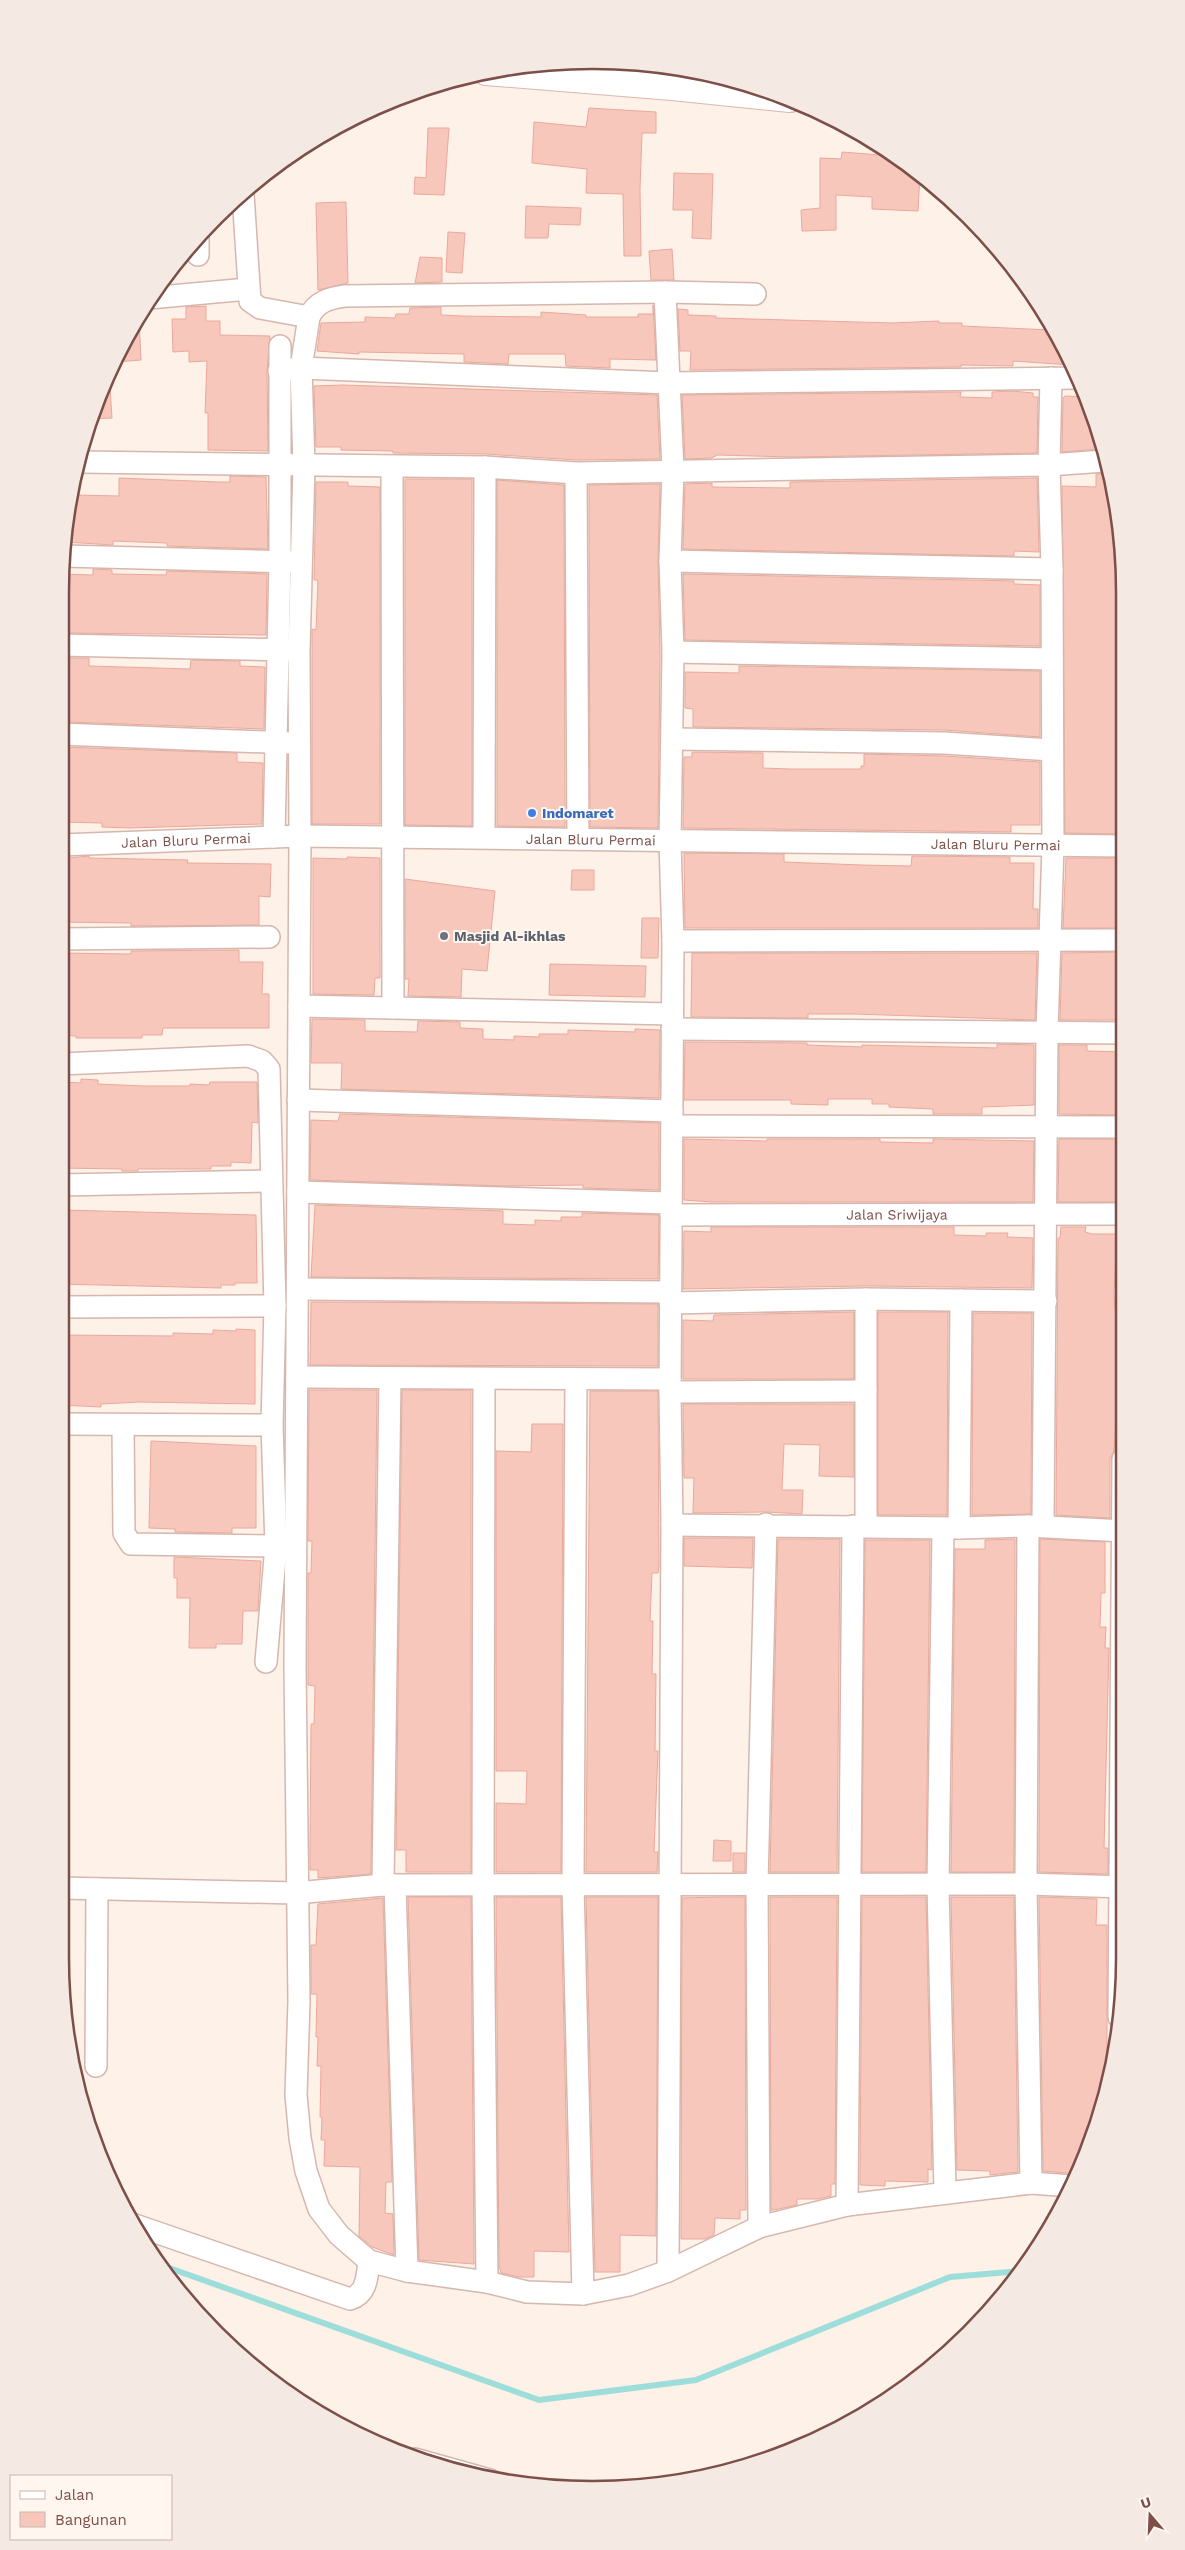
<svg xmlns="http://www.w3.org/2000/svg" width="1185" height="2550" viewBox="0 0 1185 2550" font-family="'Work Sans',sans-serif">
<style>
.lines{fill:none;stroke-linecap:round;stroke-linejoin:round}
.stream{stroke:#9ededa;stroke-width:6}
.building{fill:#f7c7bc;stroke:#eba89b}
.street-casing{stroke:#d5b7ae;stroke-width:24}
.secondary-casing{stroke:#dab8ae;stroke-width:30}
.street{stroke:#fff;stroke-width:21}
.secondary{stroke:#fff;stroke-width:28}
.shop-dot{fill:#3f7fe0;stroke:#fff6f0;stroke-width:2}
.worship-dot{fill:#6b7280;stroke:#fff6f0;stroke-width:2}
.labels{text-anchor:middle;stroke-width:4;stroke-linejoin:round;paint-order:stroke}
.shop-label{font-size:14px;font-weight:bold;fill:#366cbe;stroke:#fff6f0;text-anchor:start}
.street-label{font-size:14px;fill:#7c4f48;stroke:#fff6f0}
.worship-label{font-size:14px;font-weight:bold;fill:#5b616d;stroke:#fff6f0;text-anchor:start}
.rim{fill:none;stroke:#7c4f48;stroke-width:2.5}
</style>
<rect width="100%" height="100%" fill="#fef1e7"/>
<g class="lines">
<path class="stream" d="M161,2265L539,2400L696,2380L950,2277L1022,2271"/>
</g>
<g class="building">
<path d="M589,108L656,112V133H642L640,189L641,256H624L623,194L586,193L587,169L532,163L534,122L586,127Z"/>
<path d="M428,128H449L444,195L414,194L415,177L426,178Z"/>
<path d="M842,152L893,156L916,170L920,173L918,211L872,209V197L836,195V230L802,231L801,210L820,208V158L841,159Z"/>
<path d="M674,173L713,174L711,239L692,238L693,210H673Z"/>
<path d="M346,202L348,283L318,290L316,203Z"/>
<path d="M526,206L581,208L580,225L549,224L548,238H525Z"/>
<path d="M448,232L465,233L462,273L446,272Z"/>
<path d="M672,249L674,280H651L649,251Z"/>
<path d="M420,257L442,258V282L415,283Z"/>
<path d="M653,305L656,360L610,359V368L566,366L565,354H509L508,364L464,362V354L359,352V354L317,351L321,323L365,322V317L395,318L396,314H409L410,308L441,307V315L461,316L541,317V312L586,315V317H638V314H653Z"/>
<path d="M206,306V321H220V335L270,336L267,372L268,451L208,450V413H205L207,361L189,362V351L173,352L172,319H186V307Z"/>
<path d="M678,309L688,310V315L716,316V318L892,323L939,321V323H962V326L1051,330L1071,365L1013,361V366L961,365V367L690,370L691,351H680Z"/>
<path d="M139,317L141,360L115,362Z"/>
<path d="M109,372L112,418L91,419L100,389Z"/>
<path d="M343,385L657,395L660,459L576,460L485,454L393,453V451L341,450V447H316L314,386Z"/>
<path d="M1012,391L1033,393V397H1038L1037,453L791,457L717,455L712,458L685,459L682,395L961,392L960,397L992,398V392Z"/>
<path d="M1065,396L1087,397L1101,449L1062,452L1063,398Z"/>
<path d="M1107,473L1120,523L1121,834L1065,833L1062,486L1096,487V474Z"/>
<path d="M230,476L266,477L268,549L167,546V543L113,541V545L65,542L67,523H71L72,495L119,496V478L218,482H230Z"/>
<path d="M1037,478L1039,552L1014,551V556L683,549L685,484L712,483V487L790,488V482Z"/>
<path d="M405,479H472V826L405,825Z"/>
<path d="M497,480L564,485L565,827L497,826Z"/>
<path d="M316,482H348V486L380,487V824H312V629L316,630L318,580H314Z"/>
<path d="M660,484L658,561L660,652L658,828L590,827L589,485Z"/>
<path d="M93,569L112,570V574L166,575L167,571L267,574L266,635L60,633L62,574L93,575Z"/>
<path d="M683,574L1014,581V584L1040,585V646L685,640Z"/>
<path d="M60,658H89V666L190,669L191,660L240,661V666L265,667L264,729L68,722V697H60Z"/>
<path d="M739,666L1040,671V737L944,730L693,727V709L685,708V672L739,673Z"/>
<path d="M60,747L237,753V762L263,763L262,824L129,828L102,827V823L60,822Z"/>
<path d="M692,752L763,753V768L790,769H861V766H864V754L944,756L1040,762V825H1011V832L683,828L684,757H692Z"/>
<path d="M684,853L784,854V862L861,865L911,866L912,856L1010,857V863H1034L1033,909H1038V928H685Z"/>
<path d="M89,856V858L188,860L187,863L271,864L270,897L259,896V925L131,926V923L60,922V859Z"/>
<path d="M347,857L380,858V978H375L374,995L313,994V858L347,859Z"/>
<path d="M1066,858H1121L1122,928H1063Z"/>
<path d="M572,870H594V890H571Z"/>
<path d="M405,879L495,891L487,971L462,969L461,997L408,996L409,979H405Z"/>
<path d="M642,918H659L658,958H641Z"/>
<path d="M239,950V962H263L262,994H269V1028H163L162,1035H142V1038H76V1036L60,1035V953L131,954V951Z"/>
<path d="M1122,952V983H1119L1117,1020H1060L1062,953Z"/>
<path d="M692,953H1037L1035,1020L855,1014H808V1018L691,1017Z"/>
<path d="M550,964L646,966L645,997L549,995Z"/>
<path d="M312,1019L365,1020V1031L417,1032L418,1021L460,1022V1028L483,1029V1039L514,1040V1036L539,1037V1034H568V1030L635,1032V1029L660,1030L659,1098L341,1089L342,1063H311Z"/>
<path d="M685,1042L807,1043V1045L862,1047V1045L997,1048V1044L1034,1045V1105L982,1107V1114H933V1109L889,1107V1104H872V1099H828V1105L791,1104V1100H684Z"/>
<path d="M1059,1045H1087V1051L1122,1052V1115L1059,1114Z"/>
<path d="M81,1079L98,1080V1084L143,1086H190V1084L209,1085L210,1082H257L258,1123L252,1122L251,1163L231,1162V1166H211V1169H138V1171H122V1169L60,1168V1082L81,1083Z"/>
<path d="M340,1114L659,1123V1190L583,1188V1185L506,1186L310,1180L311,1120L338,1121Z"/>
<path d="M684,1139L767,1141V1139H880V1142L933,1143V1139L1034,1141L1033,1202H712L684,1200Z"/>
<path d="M1059,1139H1122L1123,1202H1058Z"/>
<path d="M315,1205L503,1211V1224L535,1225V1220L561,1221V1217H582V1213L659,1215L658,1279L311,1277Z"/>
<path d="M62,1210L256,1215L257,1283H235V1285H221V1288L60,1284Z"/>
<path d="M711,1227H954V1235L986,1236V1233H1008L1007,1237L1033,1238L1032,1288L866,1286L683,1289L684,1231L711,1232Z"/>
<path d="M1061,1227H1086L1085,1232L1092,1234H1117L1114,1293L1115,1311H1118L1117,1329H1120V1347H1117L1118,1385L1114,1451L1110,1459V1518L1056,1515L1058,1238H1060Z"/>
<path d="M311,1302L658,1304V1366L310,1365Z"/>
<path d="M854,1312V1379H683V1320L713,1321L714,1315Z"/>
<path d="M878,1312H948L947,1515H878Z"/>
<path d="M973,1313H1032L1031,1514L972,1515Z"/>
<path d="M236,1329L255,1330V1404L140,1402L101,1404V1407L60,1405V1335L173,1336V1333L213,1334V1330L236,1331Z"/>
<path d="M309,1390H377L371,1874L318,1878V1870H310V1847L311,1724H314L315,1686L308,1685V1573H311L312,1541H308Z"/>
<path d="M402,1390H471V1872H406V1850H396Z"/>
<path d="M590,1391H658L659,1566L658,1573H652L650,1621H653L652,1674H656L655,1751H658L654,1852H658L657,1872H586Z"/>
<path d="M683,1404H854V1477L819,1476L820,1445L784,1444L782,1490H803L802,1514L766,1512L693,1513L694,1478H684Z"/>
<path d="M532,1424H563L561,1872H496V1803L526,1804L527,1771H496V1451L531,1452Z"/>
<path d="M151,1441L256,1446V1528H232V1533L175,1532V1529L149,1528Z"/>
<path d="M684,1538H753L752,1568L684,1566Z"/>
<path d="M778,1539H840L837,1872H770Z"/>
<path d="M1015,1539L1014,1872H951L955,1549H985V1540Z"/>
<path d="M1040,1539L1105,1542V1593H1101L1100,1627H1106L1105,1648H1109L1104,1848H1108V1874L1039,1872Z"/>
<path d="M865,1540H930L926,1872H862Z"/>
<path d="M174,1557L261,1561L258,1611H243L242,1644H216V1648H189L190,1598H177V1578H174Z"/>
<path d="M714,1840L731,1841V1861H713Z"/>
<rect x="733" y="1853" width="12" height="19"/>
<path d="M408,1897H471L474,2264L419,2260Z"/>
<path d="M496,1897H561L569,2252L534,2251V2277H519L501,2273L499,2265Z"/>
<path d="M586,1897H658L656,2236L620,2235V2272H595Z"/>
<path d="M719,1897H745L746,2210H740V2219L715,2218L714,2235L705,2239H681L682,1898Z"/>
<path d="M770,1897H837L835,2184H831V2196L818,2199H797V2205L774,2210H771Z"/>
<path d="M862,1897H926L932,2170L928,2169V2182L885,2181V2186L860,2185Z"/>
<path d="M951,1897H1014L1018,2172L990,2175V2171L957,2170Z"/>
<path d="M1039,1897L1097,1899L1096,1925H1107V2087L1085,2161L1078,2174L1043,2171Z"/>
<path d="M383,1898L392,2182H386L385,2213L393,2214L394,2255L372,2247L359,2236L360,2167L324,2166L325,2140H321L322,2117H320L321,2066H317L318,2037H316L317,1994H311V1945H316L318,1904Z"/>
</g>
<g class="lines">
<defs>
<g id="street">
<path d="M243,194L250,301L260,308L309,317"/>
<path d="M198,255V237"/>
<path d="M665,292L673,470L670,561L673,652L670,842L673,941L670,1392L672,1525L668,2271"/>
<path d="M755,294L665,292L345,296C329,298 316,302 309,317L301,368L304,466L299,651L300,836L295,1666L299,2001L296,2095L300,2138L306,2171L319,2209L339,2235L369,2261L407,2271L487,2282L527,2292L583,2294L629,2285L668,2271L759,2227L847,2205L1031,2183L1071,2186"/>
<path d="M149,298L248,289"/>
<path d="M279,371L301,368L668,383L1078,378"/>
<path d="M78,462L485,467L576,473L1049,465L1104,461"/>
<path d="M392,467L393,1008"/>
<path d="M576,473L578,838"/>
<path d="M64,556L293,562"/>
<path d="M670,561L1052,569"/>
<path d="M60,645L290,650"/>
<path d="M673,652L1052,659"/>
<path d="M60,734L290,743"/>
<path d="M673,739L944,743L1052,750"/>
<path d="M274,837L280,561V346"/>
<path d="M484,837L485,467"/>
<path id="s1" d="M60,845L300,836L1121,846"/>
<path d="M60,939L269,937"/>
<path d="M673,941L1122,940"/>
<path d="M299,1006L672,1014"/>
<path d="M672,1029L1122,1033"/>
<path d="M60,1064L248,1056L262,1061L269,1069L275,1306L272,1425L276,1546L266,1662"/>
<path d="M298,1100L672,1111"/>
<path d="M672,1126L1122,1127"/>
<path d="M60,1185L270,1181"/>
<path d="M298,1192L670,1203"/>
<path id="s2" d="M671,1215L1123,1214"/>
<path d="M298,1289L670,1292"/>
<path d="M866,1299V1526"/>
<path d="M670,1303L866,1299L1046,1301"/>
<path d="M60,1307L275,1306"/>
<path d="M297,1377L670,1379"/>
<path d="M484,1379L483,1885L487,2282"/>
<path d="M576,1379L573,1884L583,2294"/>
<path d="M670,1392L866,1391"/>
<path d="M60,1424L272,1425"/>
<path d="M123,1425L124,1533L131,1544L276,1546"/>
<path d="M672,1525L959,1528L1028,1526L1124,1531"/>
<path d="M1028,1526L1026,1884L1031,2183"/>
<path d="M1043,1526L1047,1032L1053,846L1052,569L1049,465L1051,378"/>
<path d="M943,1528L938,1885L945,2192"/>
<path d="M959,1528L961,1300"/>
<path d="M383,1885L390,1378"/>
<path d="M395,1885L407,2271"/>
<path d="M60,1888L296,1893L383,1885L1026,1884L1125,1887"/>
<path d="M1119,2017L1123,1459"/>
<path d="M96,2066L97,1889"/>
<path d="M847,2205L853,1526"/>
<path d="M132,2224L350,2299C367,2294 367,2277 369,2261"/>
<path d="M759,2227L757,1884L766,1524"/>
<path d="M415,2459L490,2480"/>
</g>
<path id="secondary" d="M486,71L672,86L790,98"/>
</defs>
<use href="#street" class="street-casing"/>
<use href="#secondary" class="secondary-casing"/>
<use href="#street" class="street"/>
<use href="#secondary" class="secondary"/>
</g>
<circle class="shop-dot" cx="532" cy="813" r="5"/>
<circle class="worship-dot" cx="444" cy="936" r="5"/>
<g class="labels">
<g class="shop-label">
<text x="542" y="818">Indomaret</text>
</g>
<g class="street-label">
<text dy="5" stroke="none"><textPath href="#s1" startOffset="531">Jalan Bluru Permai</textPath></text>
<text dy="5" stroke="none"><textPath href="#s1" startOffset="126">Jalan Bluru Permai</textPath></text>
<text dy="5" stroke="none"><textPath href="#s1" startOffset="936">Jalan Bluru Permai</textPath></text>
<text dy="5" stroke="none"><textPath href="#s2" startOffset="226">Jalan Sriwijaya</textPath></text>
</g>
<g class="worship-label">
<text x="454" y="941">Masjid Al-ikhlas</text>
</g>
</g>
<path d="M0 0H1185V2550H0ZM592 69H593A523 523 0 0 1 1116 592V1958A523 523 0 0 1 593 2481H592A523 523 0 0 1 69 1958V592A523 523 0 0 1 592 69Z" fill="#f5e9e3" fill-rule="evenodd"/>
<path class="rim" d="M592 69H593A523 523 0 0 1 1116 592V1958A523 523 0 0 1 593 2481H592A523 523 0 0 1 69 1958V592A523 523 0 0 1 592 69Z"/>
<rect x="10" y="2475" width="162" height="65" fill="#fff6f0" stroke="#cbb3ad"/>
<rect x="20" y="2491" width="25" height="8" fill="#ffffff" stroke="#cbb3ad"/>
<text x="55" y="2500" font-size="15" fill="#7c4f48">Jalan</text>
<rect x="20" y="2512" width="25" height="15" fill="#f7c7bc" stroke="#cbb3ad"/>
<text x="55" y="2525" font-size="15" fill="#7c4f48">Bangunan</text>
<g transform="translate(1150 2515) rotate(341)" stroke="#fff6f0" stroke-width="4" paint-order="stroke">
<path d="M0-4L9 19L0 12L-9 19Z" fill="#7c4f48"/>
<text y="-8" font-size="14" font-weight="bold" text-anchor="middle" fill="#7c4f48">U</text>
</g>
</svg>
